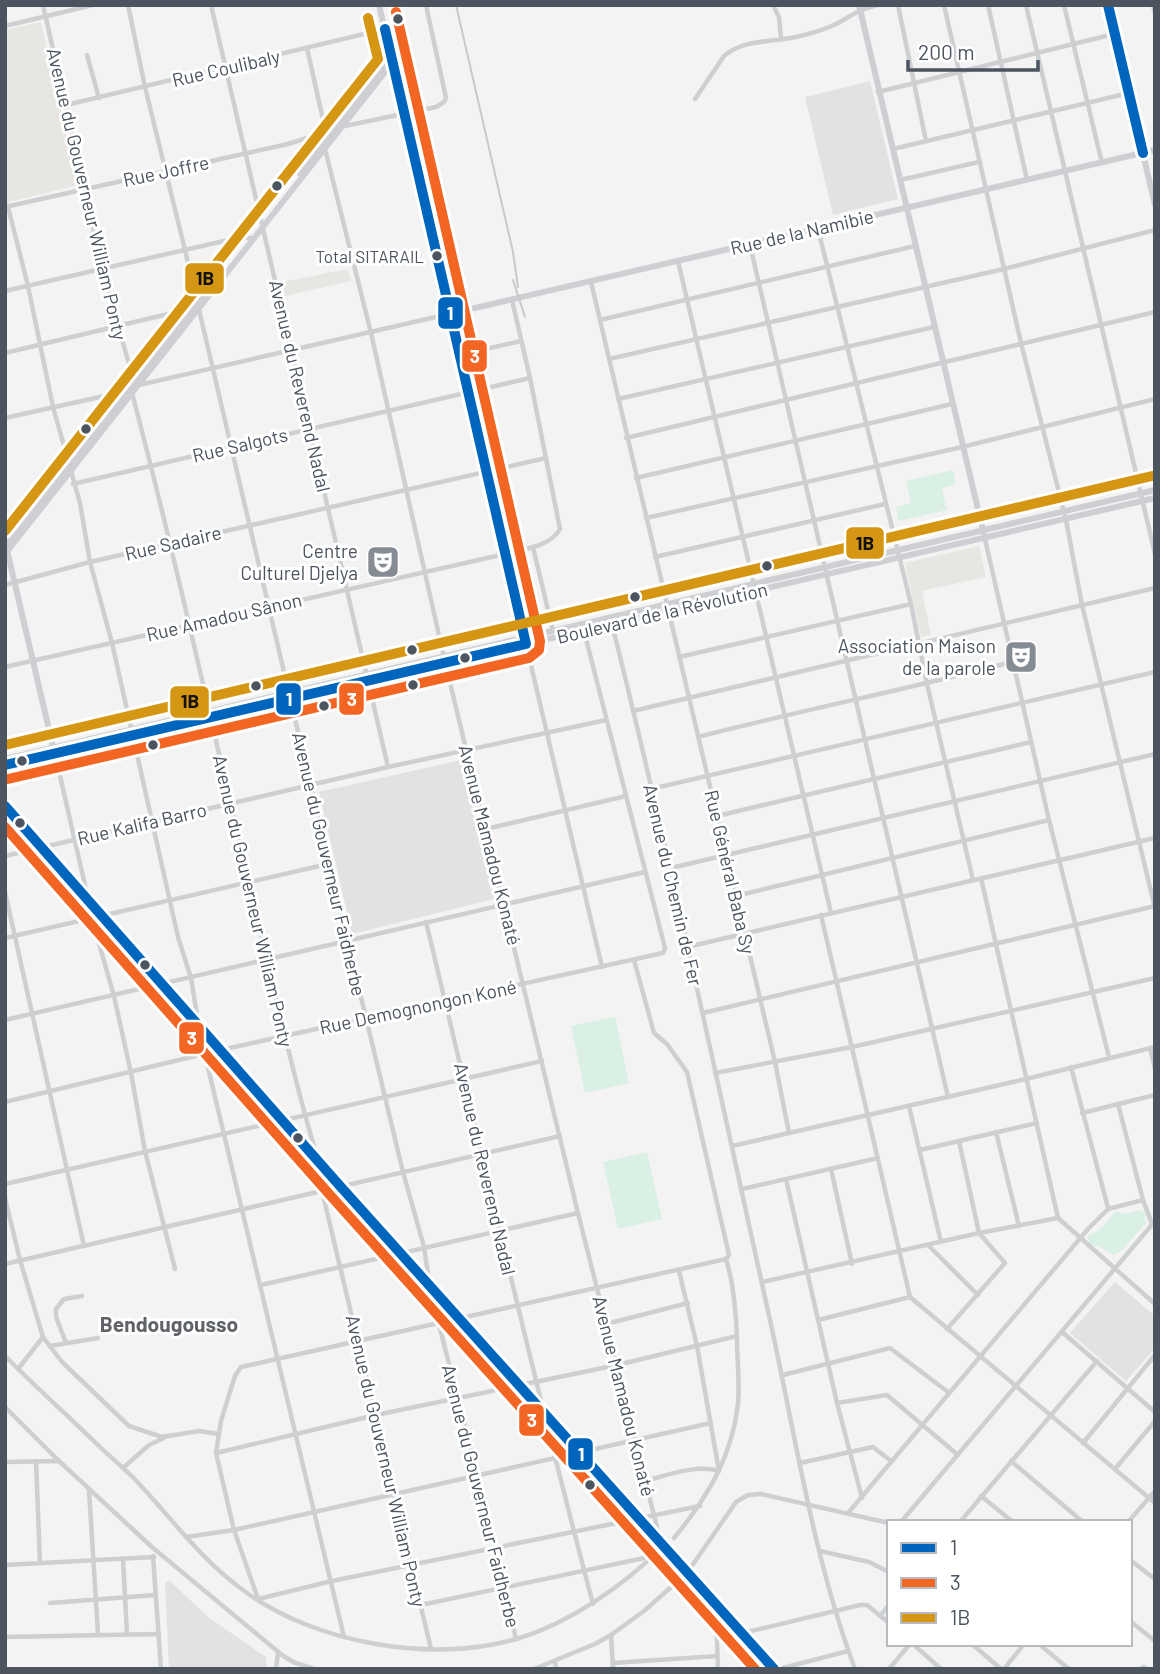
<svg xmlns="http://www.w3.org/2000/svg" width="1160" height="1674" viewBox="0 0 1160 1674" font-family="Barlow,sans-serif">
<style>
.commercial{fill:#e7e6e2}
.education{fill:#e2e2e3}
.green{fill:#daf0e4}
.lines{fill:none;stroke-linecap:round;stroke-linejoin:round}
.street{stroke:#cdcfd1;stroke-width:4.5}
.secondary{stroke:#cecfd2;stroke-width:6}
.primary{stroke:#cacdd0;stroke-width:7}
.rail{stroke:#c8c9cb;stroke-width:2}
.bus-1-casing{stroke:#fff;stroke-width:16}
.bus-2-casing{stroke:#fff;stroke-width:16}
.bus-3-casing{stroke:#fff;stroke-width:16}
.bus-1{stroke:#0065bd;stroke-width:10}
.bus-2{stroke:#f26522;stroke-width:10}
.bus-3{stroke:#d59613;stroke-width:10}
.bus-dot{fill:#4b545f;stroke:#fff;stroke-width:2.5}
.labels{text-anchor:middle;stroke-width:6;stroke-linejoin:round;paint-order:stroke}
.bus-label{font-size:17px;fill:#4b545f;stroke:#fff;text-anchor:end}
.street-label{font-size:19px;fill:#4b545f;stroke:#fff}
.poi-label{font-size:19px;fill:#4b545f;stroke:#fff;text-anchor:end}
.neighbourhood-label{font-size:21px;font-weight:bold;fill:#5f6267;stroke:#fff}
.line-badge{stroke:#fff;stroke-width:2.5}
.badge-label{font-size:19px;text-anchor:middle;font-weight:bold;fill:#fff}
.pale-badge-label{font-size:19px;text-anchor:middle;font-weight:bold;fill:#111}
</style>
<rect width="100%" height="100%" fill="#f4f3f3"/>
<g class="commercial">
<path d="M41,22L78,185L5,203V30Z"/>
<path d="M348,269L351,281L285,296L282,282Z"/>
<path d="M979,546L986,577L922,591L931,635L921,637L905,563Z"/>
</g>
<g class="education">
<path d="M870,81L898,199L833,215L805,97Z"/>
<path d="M461,760L494,899L352,934L319,792Z"/>
<path d="M1115,1282L1155,1316V1348L1126,1381L1070,1333Z"/>
<path d="M169,1580L208,1617L266,1657L267,1669H169L165,1583Z"/>
</g>
<g class="green">
<path d="M953,470L956,484L942,488L947,510L899,521L896,507L911,503L906,481Z"/>
<path d="M615,1017L629,1083L585,1093L571,1026Z"/>
<path d="M647,1152L662,1219L618,1229L603,1162Z"/>
<path d="M1140,1210L1146,1214L1144,1218L1147,1222L1120,1252L1113,1255L1100,1247L1089,1244L1088,1236L1102,1228L1116,1211L1124,1214Z"/>
</g>
<g class="lines">
<g class="street">
<path d="M43,5L102,268L134,382L139,385L449,314"/>
<path d="M128,5L145,87L185,250L329,864L403,1172L424,1247L431,1294L478,1476L516,1639"/>
<path d="M211,5L388,767"/>
<path d="M773,5L779,17L781,39"/>
<path d="M898,5L926,141"/>
<path d="M944,5L1021,343L1066,520L1082,605L1155,908"/>
<path d="M988,5L1027,180"/>
<path d="M1026,5L1155,554"/>
<path d="M1064,5L1102,163"/>
<path d="M1153,5L1155,14"/>
<path d="M5,26L93,5"/>
<path d="M307,48L326,133"/>
<path d="M87,55L99,98"/>
<path d="M878,92L1114,34"/>
<path d="M695,99L724,56C742,40 769,42 791,38C806,35 825,30 838,23C852,15 862,8 878,5"/>
<path d="M66,105L385,29"/>
<path d="M340,127L436,107L444,102L446,98L426,5"/>
<path d="M893,149L1129,93"/>
<path d="M900,180L979,162"/>
<path d="M5,207L288,144L326,132"/>
<path d="M8,207L28,286L53,407L80,503L90,562L112,643L178,937L191,978L200,1033"/>
<path d="M818,229L911,604L927,684L973,880"/>
<path d="M750,245L948,1097"/>
<path d="M678,261L831,913"/>
<path d="M591,282L775,1062L789,1133"/>
<path d="M5,291L237,238H254"/>
<path d="M600,320L915,246"/>
<path d="M5,353L193,308"/>
<path d="M460,355L521,341"/>
<path d="M609,359L1004,269L1155,230"/>
<path d="M618,399L934,327"/>
<path d="M5,418L127,391L132,393C182,582 222,772 267,961C283,1026 297,1092 317,1156"/>
<path d="M626,438L1155,312"/>
<path d="M636,478L952,404"/>
<path d="M73,484L530,378"/>
<path d="M646,518L962,447L1155,399"/>
<path d="M985,539L1049,820L1109,1057"/>
<path d="M533,547L553,631"/>
<path d="M655,557L885,504"/>
<path d="M5,585L90,562L546,458"/>
<path d="M612,624C668,849 716,1076 766,1302C794,1425 811,1551 855,1669"/>
<path d="M526,644L602,967"/>
<path d="M679,657L911,604"/>
<path d="M5,667L505,554C523,549 550,547 560,529L530,378L512,300"/>
<path d="M633,711L1155,588"/>
<path d="M698,737C803,710 908,689 1012,662"/>
<path d="M55,754L90,907"/>
<path d="M651,789L1155,672"/>
<path d="M717,816L1031,742"/>
<path d="M486,829L626,796"/>
<path d="M5,856L388,767L606,720"/>
<path d="M671,868L1155,754"/>
<path d="M981,878L1058,1218L1155,1304"/>
<path d="M5,892L84,1246"/>
<path d="M736,896L1049,820"/>
<path d="M821,915L910,1297L1155,1503"/>
<path d="M92,919L114,996L131,1073L145,1151L175,1269"/>
<path d="M426,922C481,1150 533,1378 593,1604"/>
<path d="M5,938L328,864"/>
<path d="M687,947L1155,838"/>
<path d="M634,960L654,1033L667,1044L687,1072L729,1255L726,1259"/>
<path d="M703,1013L1155,906"/>
<path d="M5,1020L645,872"/>
<path d="M1150,1048L1155,1069"/>
<path d="M205,1055L344,1637"/>
<path d="M1071,1067L1108,1208"/>
<path d="M715,1073L852,1047L1155,978"/>
<path d="M5,1102L216,1051L663,953L665,948L584,631"/>
<path d="M1118,1104L1143,1200L1152,1224"/>
<path d="M909,1106L941,1242"/>
<path d="M1082,1113L1155,1095"/>
<path d="M996,1132L1019,1226"/>
<path d="M732,1146L1026,1079L1155,1047"/>
<path d="M920,1150L1037,1123"/>
<path d="M831,1169L852,1264"/>
<path d="M786,1179L837,1403L862,1498"/>
<path d="M5,1184L542,1061"/>
<path d="M742,1189L878,1158"/>
<path d="M322,1191L431,1649"/>
<path d="M5,1198L20,1260L43,1337L62,1362L129,1426L162,1437L199,1431L219,1434"/>
<path d="M928,1245L978,1295"/>
<path d="M5,1264L560,1136"/>
<path d="M762,1282L979,1233L1058,1218"/>
<path d="M261,1285L578,1213"/>
<path d="M818,1320L910,1297"/>
<path d="M606,1324L688,1303"/>
<path d="M947,1329L1005,1263L979,1233L959,1141"/>
<path d="M1062,1332L1155,1412"/>
<path d="M66,1343L56,1317V1309L64,1299L82,1296"/>
<path d="M50,1346L98,1338"/>
<path d="M5,1356C37,1388 69,1417 101,1448C115,1461 130,1473 143,1488C175,1523 204,1562 243,1590C313,1643 432,1664 516,1639C568,1624 625,1585 662,1547L578,1213L445,662L371,333L325,149"/>
<path d="M18,1369L43,1337"/>
<path d="M783,1375L890,1348L948,1392"/>
<path d="M837,1403L887,1395L958,1455"/>
<path d="M5,1407L59,1461L153,1548L282,1655L293,1662L314,1669"/>
<path d="M1083,1443L1155,1355"/>
<path d="M216,1453L376,1415L617,1365L737,1336"/>
<path d="M36,1461L40,1563"/>
<path d="M1011,1461L1083,1522"/>
<path d="M5,1462L59,1461"/>
<path d="M800,1463L873,1447L891,1461"/>
<path d="M123,1468L149,1445L164,1438"/>
<path d="M1115,1469L1155,1421"/>
<path d="M645,1481C668,1475 696,1464 719,1471L697,1346L679,1271"/>
<path d="M89,1490L98,1634"/>
<path d="M981,1496L1013,1522"/>
<path d="M848,1513L1088,1229L1108,1209L1143,1200"/>
<path d="M901,1522L1155,1221"/>
<path d="M960,1522L1097,1361"/>
<path d="M1128,1522L1155,1491"/>
<path d="M186,1537L234,1530L711,1423"/>
<path d="M674,1538C707,1498 732,1457 738,1404C740,1382 737,1361 737,1339C736,1313 734,1284 726,1259L241,1367L235,1376L221,1421L216,1453L234,1530L258,1599L332,1581L700,1506"/>
<path d="M820,1551L869,1562L889,1572"/>
<path d="M153,1556L161,1669"/>
<path d="M123,1559L127,1634"/>
<path d="M1130,1560L1155,1579"/>
<path d="M5,1565L154,1557"/>
<path d="M50,1603L156,1595"/>
<path d="M421,1605L649,1557"/>
<path d="M716,1614L718,1669"/>
<path d="M880,1616L889,1605"/>
<path d="M1130,1621L1155,1641"/>
<path d="M743,1633L860,1605H867L889,1623"/>
<path d="M611,1635L613,1669"/>
<path d="M5,1637L159,1634"/>
<path d="M913,1644L941,1669"/>
<path d="M972,1644L1001,1669"/>
<path d="M1039,1644L1069,1669"/>
<path d="M555,1662L556,1669"/>
<path d="M613,1663L717,1656"/>
<path d="M276,1669L278,1653"/>
<path d="M534,1669L595,1644L611,1635L644,1611L687,1573L736,1502L748,1495L761,1494L889,1523"/>
<path d="M779,1669L848,1651"/>
<path d="M889,1669L910,1644"/>
<path d="M1004,1669L1024,1644"/>
<path d="M1140,1669L1144,1667L1147,1669"/>
</g>
<g class="secondary">
<path d="M379,5L525,639"/>
<path d="M859,5L985,539"/>
<path d="M1108,5L1155,205"/>
<path d="M300,174L386,64"/>
<path d="M449,314L1155,150"/>
<path d="M5,545L206,292"/>
<path d="M7,550L54,751"/>
<path d="M5,554L393,62"/>
<path d="M5,759L1155,490"/>
<path d="M5,765L1155,498"/>
</g>
<g class="primary">
<path d="M5,806L340,1186L774,1669"/>
<path d="M442,1307L469,1337"/>
<path d="M687,1580L766,1669"/>
</g>
<g class="rail">
<path d="M456,5L513,252L518,287"/>
<path d="M513,280L525,317"/>
</g>
<defs>
<g id="bus-1">
<path d="M1108,5L1143,153"/>
<path d="M5,765L526,644L385,29"/>
<path d="M5,806L340,1186L774,1669"/>
</g>
<g id="bus-2">
<path d="M8,779L529,658L539,650L540,641L396,12"/>
<path d="M5,827L330,1195L755,1669"/>
</g>
<g id="bus-3">
<path d="M5,531L378,59L368,18"/>
<path d="M5,745L1152,476"/>
</g>
</defs>
<use href="#bus-1" class="bus-1-casing"/>
<use href="#bus-2" class="bus-2-casing"/>
<use href="#bus-3" class="bus-3-casing"/>
<use href="#bus-1" class="bus-1"/>
<use href="#bus-2" class="bus-2"/>
<use href="#bus-3" class="bus-3"/>
</g>
<defs>
<symbol id="theatre-square" viewBox="-11 -11 22 22"><rect x="-9" y="-9" width="18" height="18" rx="4" fill="#868c93" stroke="#fff"/><path d="M-5-5.5Q0-4 5-5.5V0Q5 5 0 6Q-5 5-5 0ZM-3.3-2.5H-1v1.5H-3.3ZM1-2.5H3.3v1.5H1ZM-2.8 1Q0 5.5 2.8 1Z" fill="#fff"/></symbol>
</defs>
<g fill-rule="evenodd">
<use href="#theatre-square" x="364" y="543" width="38" height="38"/>
<use href="#theatre-square" x="1002" y="638" width="38" height="38"/>
</g>
<g class="bus-dot">
<circle cx="398" cy="19" r="6"/>
<circle cx="277" cy="186" r="6"/>
<circle cx="437" cy="256" r="6"/>
<circle cx="86" cy="429" r="6"/>
<circle cx="767" cy="566" r="6"/>
<circle cx="635" cy="597" r="6"/>
<circle cx="412" cy="650" r="6"/>
<circle cx="465" cy="658" r="6"/>
<circle cx="413" cy="685" r="6"/>
<circle cx="256" cy="686" r="6"/>
<circle cx="324" cy="706" r="6"/>
<circle cx="153" cy="745" r="6"/>
<circle cx="22" cy="761" r="6"/>
<circle cx="20" cy="823" r="6"/>
<circle cx="145" cy="965" r="6"/>
<circle cx="298" cy="1138" r="6"/>
<circle cx="590" cy="1485" r="6"/>
</g>
<g class="labels">
<g class="bus-label">
<text x="424" y="263">Total SITARAIL</text>
</g>
<g class="street-label">
<text transform="translate(226 68) rotate(-13)" y="7">Rue Coulibaly</text>
<text transform="translate(166 171) rotate(-12)" y="7">Rue Joffre</text>
<text transform="translate(87 194) rotate(77)" y="7">Avenue du Gouverneur William Ponty</text>
<text transform="translate(802 232) rotate(-13)" y="7">Rue de la Namibie</text>
<text transform="translate(300 386) rotate(77)" y="7">Avenue du Reverend Nadal</text>
<text transform="translate(240 445) rotate(-13)" y="7">Rue Salgots</text>
<text transform="translate(173 543) rotate(-13)" y="7">Rue Sadaire</text>
<text transform="translate(662 613) rotate(-13)" y="7">Boulevard de la Révolution</text>
<text transform="translate(224 617) rotate(-13)" y="7">Rue Amadou Sânon</text>
<text transform="translate(142 824) rotate(-13)" y="7">Rue Kalifa Barro</text>
<text transform="translate(490 845) rotate(76)" y="7">Avenue Mamadou Konaté</text>
<text transform="translate(329 864) rotate(77)" y="7">Avenue du Gouverneur Faidherbe</text>
<text transform="translate(730 872) rotate(77)" y="7">Rue Général Baba Sy</text>
<text transform="translate(673 885) rotate(77)" y="7">Avenue du Chemin de Fer</text>
<text transform="translate(253 901) rotate(77)" y="7">Avenue du Gouverneur William Ponty</text>
<text transform="translate(418 1007) rotate(-12)" y="7">Rue Demognongon Koné</text>
<text transform="translate(485 1169) rotate(77)" y="7">Avenue du Reverend Nadal</text>
<text transform="translate(624 1396) rotate(76)" y="7">Avenue Mamadou Konaté</text>
<text transform="translate(386 1461) rotate(77)" y="7">Avenue du Gouverneur William Ponty</text>
<text transform="translate(481 1496) rotate(76)" y="7">Avenue du Gouverneur Faidherbe</text>
</g>
<g class="poi-label">
<text x="358" y="558">Centre<tspan x="358" dy="22">Culturel Djelya</tspan></text>
<text x="996" y="653">Association Maison<tspan x="996" dy="22">de la parole</tspan></text>
</g>
<g class="neighbourhood-label">
<text x="169" y="1332">Bendougousso</text>
</g>
</g>
<g class="line-badge">
<rect x="184" y="262" width="41" height="33" rx="7" fill="#d59613"/>
<rect x="437" y="296" width="27" height="34" rx="7" fill="#0065bd"/>
<rect x="461" y="339" width="27" height="34" rx="7" fill="#f26522"/>
<rect x="845" y="526" width="40" height="34" rx="7" fill="#d59613"/>
<rect x="275" y="682" width="27" height="34" rx="7" fill="#0065bd"/>
<rect x="338" y="682" width="27" height="34" rx="7" fill="#f26522"/>
<rect x="169" y="685" width="41" height="34" rx="7" fill="#d59613"/>
<rect x="178" y="1021" width="27" height="34" rx="7" fill="#f26522"/>
<rect x="518" y="1403" width="27" height="34" rx="7" fill="#f26522"/>
<rect x="567" y="1437" width="27" height="34" rx="7" fill="#0065bd"/>
</g>
<g class="badge-label">
<text x="450" y="320">1</text>
<text x="475" y="363">3</text>
<text x="289" y="706">1</text>
<text x="352" y="706">3</text>
<text x="192" y="1045">3</text>
<text x="532" y="1427">3</text>
<text x="581" y="1461">1</text>
</g>
<g class="pale-badge-label">
<text x="205" y="285">1B</text>
<text x="865" y="550">1B</text>
<text x="190" y="708">1B</text>
</g>
<rect width="1160" height="1674" fill="none" stroke="#4b545f" stroke-width="14"/>
<rect x="887" y="1520" width="245" height="126" fill="#ffffff" stroke="#b7bbbf" stroke-width="2"/>
<rect x="901" y="1543" width="35" height="10" fill="#0065bd" stroke="#b7bbbf" stroke-width="2"/>
<text x="950" y="1555" font-size="21" fill="#4b545f">1</text>
<rect x="901" y="1578" width="35" height="10" fill="#f26522" stroke="#b7bbbf" stroke-width="2"/>
<text x="950" y="1590" font-size="21" fill="#4b545f">3</text>
<rect x="901" y="1613" width="35" height="10" fill="#d59613" stroke="#b7bbbf" stroke-width="2"/>
<text x="950" y="1625" font-size="21" fill="#4b545f">1B</text>
<path d="M908 60v10h130v-10" fill="none" stroke="#4b545f" stroke-width="3.5"/>
<text x="918" y="60" font-size="21" fill="#4b545f" stroke="#ffffff" stroke-width="5" paint-order="stroke">200 m</text>
</svg>
